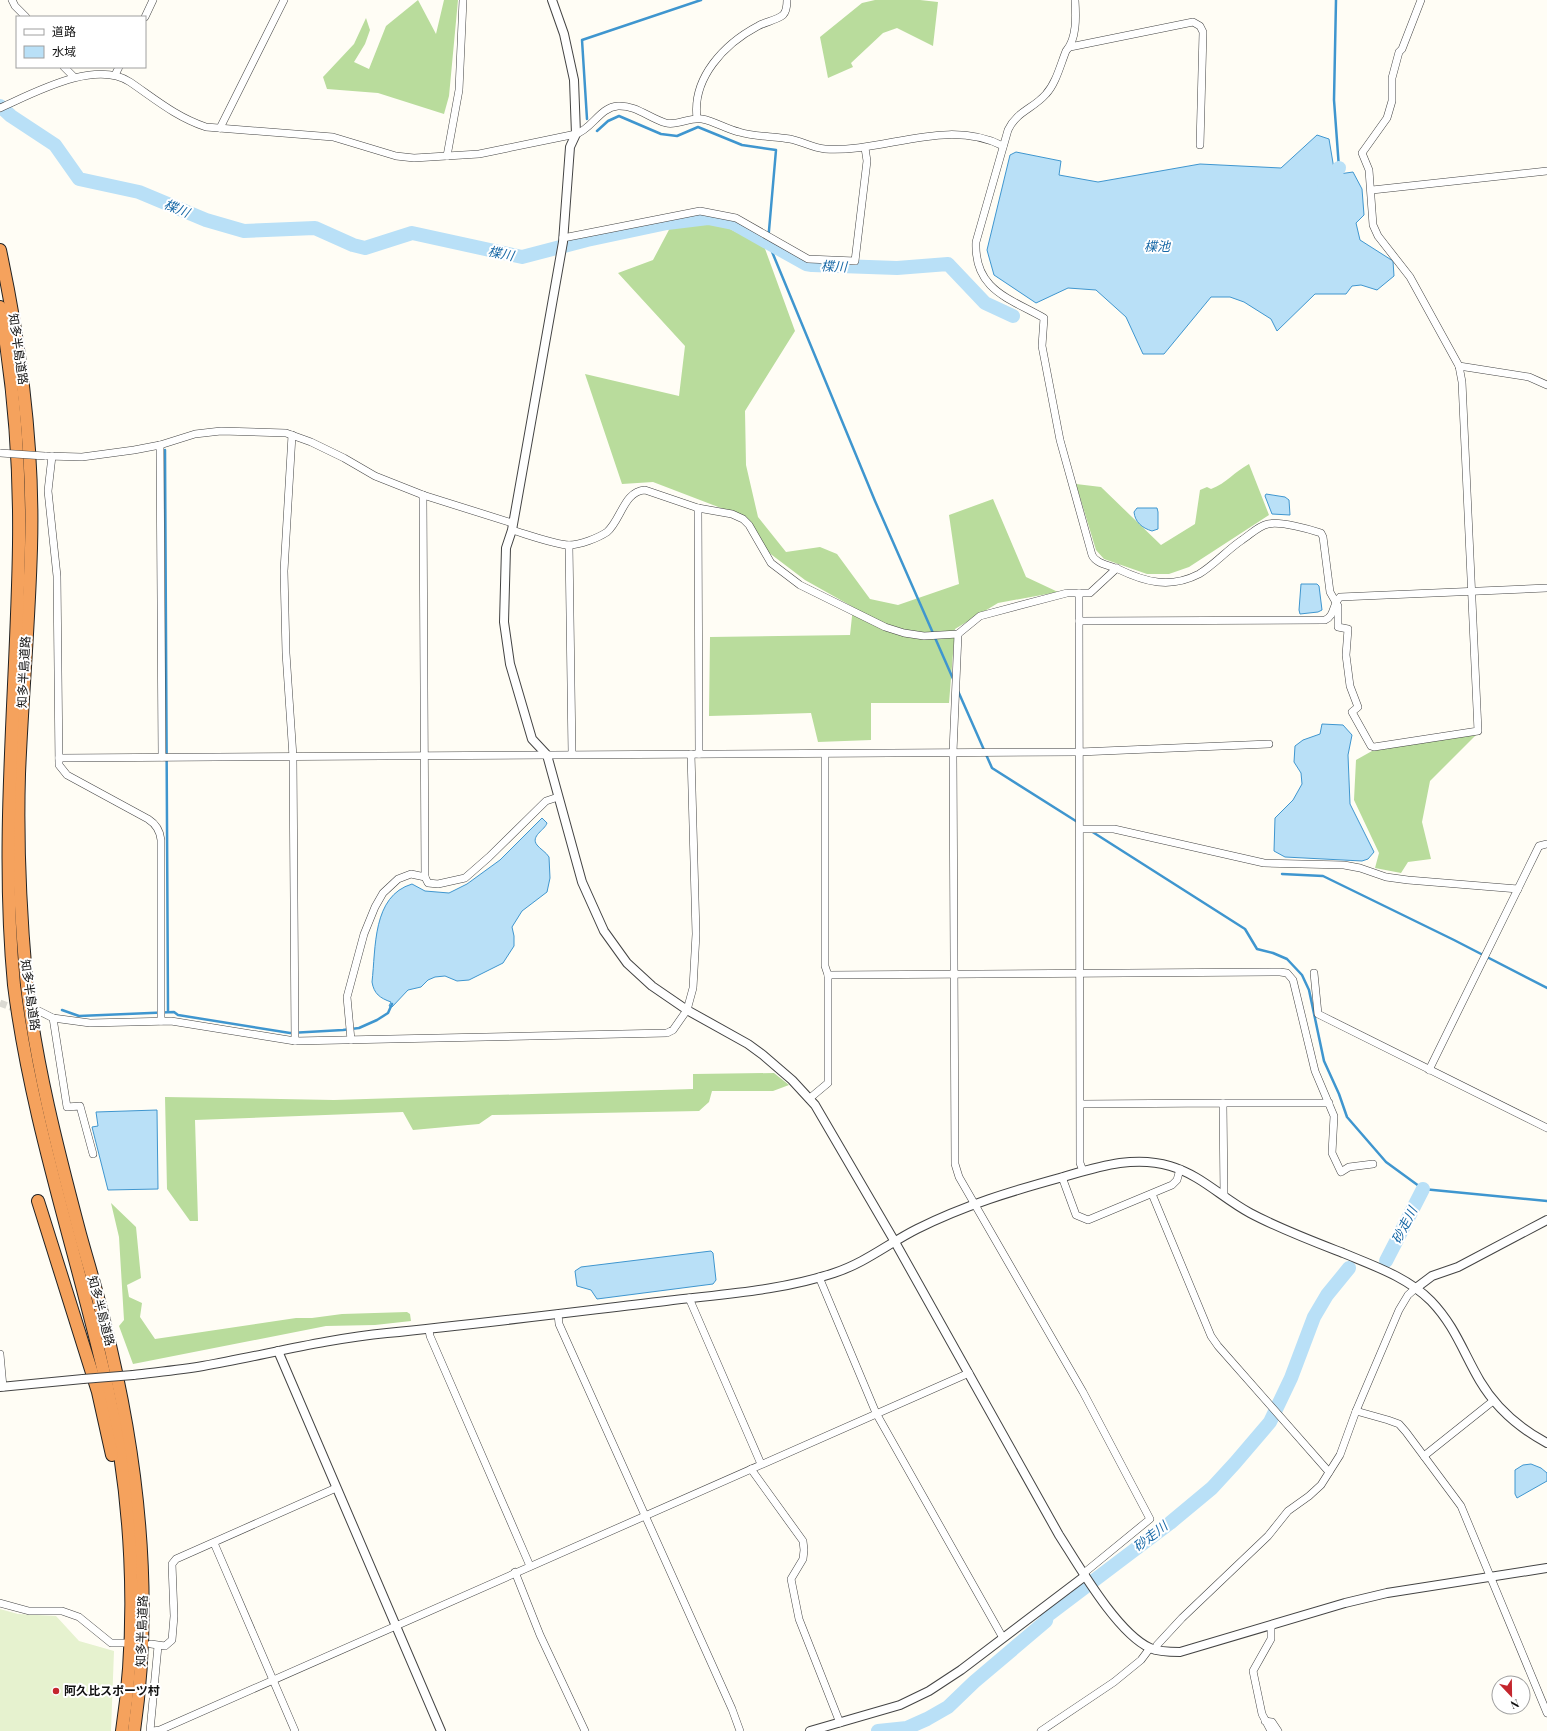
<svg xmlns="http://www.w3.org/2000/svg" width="1547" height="1731" viewBox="0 0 1547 1731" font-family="'Playfair Display','Noto Sans JP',serif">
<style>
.forest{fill:#b9dc9c}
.pitch{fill:#e6f2cf}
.water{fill:#b9e0f7;stroke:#3f96cf}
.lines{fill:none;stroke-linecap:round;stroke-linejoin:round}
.stream{stroke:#3f96cf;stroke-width:2.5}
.river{stroke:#b9e0f7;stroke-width:14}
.minor-tunnel{stroke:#dbdad3;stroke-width:7;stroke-dasharray:7 3.5;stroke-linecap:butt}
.minor-casing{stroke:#444;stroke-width:8}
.tertiary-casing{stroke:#444;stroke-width:10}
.motorway-casing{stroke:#222;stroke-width:14}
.minor{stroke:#fff;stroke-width:7}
.tertiary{stroke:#fff;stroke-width:8}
.motorway{stroke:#f5a25d;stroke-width:12}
.minor-bridge-casing{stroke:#444;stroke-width:8;stroke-linecap:butt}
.tertiary-bridge-casing{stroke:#444;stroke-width:10;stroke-linecap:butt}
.minor-bridge{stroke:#fff;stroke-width:7}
.tertiary-bridge{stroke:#fff;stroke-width:8}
.poi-dot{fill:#c4262e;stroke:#fff;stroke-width:1.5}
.labels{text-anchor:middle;stroke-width:4;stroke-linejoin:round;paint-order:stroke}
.street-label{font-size:12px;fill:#111;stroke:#fff}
.poi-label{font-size:12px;font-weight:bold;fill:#111;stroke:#fff;text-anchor:start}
.water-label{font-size:13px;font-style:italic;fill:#1768a6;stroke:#fff}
</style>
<rect width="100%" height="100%" fill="#fffdf5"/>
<g class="forest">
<path d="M418,0L436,34L444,0H458L449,96L444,114L378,93L327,89L323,77L354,44L366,18L370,30L365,44L354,62L369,69L386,26Z"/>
<path d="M875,0H920L938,2L933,46L897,28L883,33L851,63L853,67L828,78L820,37L862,3Z"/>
<path d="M704,221L728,228L764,246L795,331L745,411L746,465L758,517L786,552L820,547L837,554L870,599L898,605L959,584L949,515L993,499L1026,577L1058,592L998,603L955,629L949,703H871V740L818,742L811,713L709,716L710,637L850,635L853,607L805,580L768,552L747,518L653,482L622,484L585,374L679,396L685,346L618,273L653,260L671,226Z"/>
<path d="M1249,464L1269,515L1189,567L1169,574H1147L1104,559L1096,550L1076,484L1101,487L1161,545L1195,524L1200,490L1207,487L1211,489C1227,483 1234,472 1249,464Z"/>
<path d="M1479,732L1430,781L1422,822L1431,859L1408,862L1401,873L1375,868L1379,853L1354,800L1356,760L1372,751Z"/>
<path d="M774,1073L789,1085L773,1091H712L709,1102L699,1111L492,1115L479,1124L413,1130L403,1112L195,1120L198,1221H190L167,1189L165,1097L334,1100L693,1089V1074Z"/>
<path d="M111,1203L136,1227L141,1278L127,1285L129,1297L142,1303L140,1317L155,1339L296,1318H312L342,1314L407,1312L410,1314L411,1321L375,1325L326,1326L133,1364L119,1326L124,1320L119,1237Z"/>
</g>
<path class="pitch" d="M0,1609L18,1614L56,1616L79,1641L114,1651L111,1731H0Z"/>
<g class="water">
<path d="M1317,135L1329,139L1334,169L1339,174L1353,172L1362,189L1364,215L1356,223L1360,240L1393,261L1394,276L1377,290L1361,285L1352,286L1346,294H1315L1277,331L1271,319L1244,302L1230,297H1211L1164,354H1143L1126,317L1096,290L1068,288L1036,303L994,275L987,250L1010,155L1016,152L1061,161L1059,175L1098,182L1200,164L1281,168Z"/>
<path d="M1266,494L1285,497L1289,500L1290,515L1272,514L1265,496Z"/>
<path d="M1137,508H1157L1158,512V529L1152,531C1142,528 1135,522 1134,512Z"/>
<path d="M1301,584H1317L1319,586L1322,610L1318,612L1300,614L1299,610Z"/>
<path d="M1322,724L1343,725L1352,735L1348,755L1350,804L1374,852L1368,859L1362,861L1285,857L1274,851L1275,818L1293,800L1302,784L1301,773L1294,762L1295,746L1303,740L1320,734Z"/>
<path d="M542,818L547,823C545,830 530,836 537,845C540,849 546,852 549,857L550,878L547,892L522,911L512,927L514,936V946L503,963L469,980L457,981L445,976L435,977L428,980L421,987L408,990L392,1007L389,1006L391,1002C380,998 374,994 372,982C376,948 372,896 412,884L425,891L449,893L467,884L500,860Z"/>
<path d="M157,1110L158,1189L108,1190L92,1127L98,1126L96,1112Z"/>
<path d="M711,1251L713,1253L716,1280L713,1284L597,1299L591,1290L577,1286L575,1271L581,1267Z"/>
<path d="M1531,1464L1541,1468L1547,1473V1481L1517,1498L1515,1494V1470L1523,1465Z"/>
</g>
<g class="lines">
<g class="stream">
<path d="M1336,0L1334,100L1339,168"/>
<path d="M587,119L582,40L701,0"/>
<path d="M597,131L608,121L619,116L661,134L677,136L698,127L742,145L776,150L768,242L875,501L954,681"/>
<path d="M165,450L168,1011"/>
<path d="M958,691L992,768L1079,823"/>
<path d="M1091,831L1245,929L1257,949L1273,953L1287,959L1302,975L1309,990L1324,1061L1339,1094L1347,1117L1386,1162L1423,1189L1547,1201"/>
<path d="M1282,874L1323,876L1454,940L1547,988"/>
<path d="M62,1010L79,1016L174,1012L178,1015L290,1033L343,1030L359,1028L377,1020L388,1013L392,1004"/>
</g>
<g class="river">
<path d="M0,106L11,116L55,145L79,179L139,192L206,220L244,231L315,228L353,245L365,248L412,233L522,257L587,240L667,223L708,218L733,223L806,264L812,265L897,268L948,264L985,303L1013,316"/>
<path d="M1324,186L1339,168"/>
<path d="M1386,1261L1423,1189"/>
<path d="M878,1731L907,1728L927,1719L948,1707L974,1682L1046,1621L1047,1616L1170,1523L1212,1488L1235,1463L1270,1422L1291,1378L1314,1317L1327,1295L1349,1268"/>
</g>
<path class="minor-tunnel" d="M0,1003L19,1010"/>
<defs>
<g id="minor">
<path d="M12,0L15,6L26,17"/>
<path d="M1075,0C1076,16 1077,39 1066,51C1060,66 1056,83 1046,94C1033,109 1017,111 1008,130L976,242C974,290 1009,298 1044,318L1042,346L1060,440L1092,555C1096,564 1109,565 1118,569C1145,582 1170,589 1199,574C1213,566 1227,550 1242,540C1250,535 1258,526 1268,524C1280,521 1309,529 1321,533L1323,537L1330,592L1338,606V627L1348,629L1346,655L1350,686L1358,707L1352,712L1371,746L1374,747L1478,731L1462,382L1459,366L1410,277L1378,236L1373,225L1369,170L1362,153L1387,118L1392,101V78L1399,52L1402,49L1421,0"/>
<path d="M145,17L153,0"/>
<path d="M1070,47L1193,22L1200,26L1203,32L1200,145"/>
<path d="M64,67L74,77"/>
<path d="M115,75L119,67"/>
<path d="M0,108C34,93 95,59 130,82C155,99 176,117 206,127L333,137L396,156L414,158L479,154L576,134C592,129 600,107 618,106C636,105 649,118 666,123C677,126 690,117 702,119C714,121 726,129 739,132C755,137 773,136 790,139C801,141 813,148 825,149C884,153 946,117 1003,146"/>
<path d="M697,118C692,78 724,44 758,26C765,22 777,20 783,15C787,11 787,5 787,0"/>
<path d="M220,128L284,0"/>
<path d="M447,156L459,90L463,0"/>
<path d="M1372,190L1547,171"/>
<path d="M563,238L700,211L736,218L808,259L855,261L867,161L865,148"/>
<path d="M1459,366L1529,377L1547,385"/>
<path d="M292,435L284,571L286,653L293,757L295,1041"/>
<path d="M160,445L162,757"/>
<path d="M47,456L82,457L134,450L160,445L195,434L221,431L286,433L311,442L344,458L375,476L423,495L512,523"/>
<path d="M52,456L48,491L57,576L59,765L67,775L148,819C156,824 160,830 161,840V1021"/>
<path d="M423,495L425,877L428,883L438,884L465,878L489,857L546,801L558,797"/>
<path d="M698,508L699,754"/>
<path d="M512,530C526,534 556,545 569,545C580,545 598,538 607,532C621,520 624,491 645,490L698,508L732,514L743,519L749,525L771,563L800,585L885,627L904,633L924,636L958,634L980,616L1067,593H1090L1117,568"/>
<path d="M569,545L572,754"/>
<path d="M1079,593L1080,1163L1083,1171"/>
<path d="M1079,621L1325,620C1335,616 1332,605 1340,597L1547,588"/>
<path d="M958,634L953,752L955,1164L959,1177L1083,1392L1150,1519L1084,1573"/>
<path d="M59,758L1079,752L1269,744"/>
<path d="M1080,829H1114L1264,863L1344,865L1360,868L1386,877L1408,880L1518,889"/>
<path d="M1314,973L1318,1014L1547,1128"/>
<path d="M828,975L1280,972L1287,973L1293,980L1315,1071L1334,1116L1332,1153L1341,1172L1349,1167L1373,1164"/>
<path d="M39,1011L53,1018L90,1023L171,1021L295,1041L667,1033L673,1030L687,1010L693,988L696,934L691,754"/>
<path d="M53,1018L67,1107L80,1106L93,1154"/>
<path d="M351,1040L347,997L364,934L375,907L383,893L398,879L411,874L425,877"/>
<path d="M1429,1070L1539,846L1547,844"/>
<path d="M810,1098L828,1083V975L825,966V754"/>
<path d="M1223,1103H1329"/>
<path d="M1081,1104L1223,1103L1224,1196"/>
<path d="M1062,1177L1076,1215L1088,1220L1172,1185L1177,1180L1180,1169"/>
<path d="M1152,1194L1211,1336L1218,1346L1329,1472"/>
<path d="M819,1277L876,1413L1003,1638"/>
<path d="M689,1298L761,1464"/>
<path d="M558,1314L559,1324L732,1709L740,1731"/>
<path d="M429,1330L430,1336L530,1566"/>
<path d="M0,1354L3,1387"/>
<path d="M1356,1411L1388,1420L1399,1424L1406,1432L1461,1506L1547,1713"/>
<path d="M1424,1456L1493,1401"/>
<path d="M751,1469L803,1541L804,1550L803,1559L791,1579L799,1619L840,1723"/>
<path d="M214,1543L295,1731"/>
<path d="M515,1572L540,1635L585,1731"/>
<path d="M0,1603L29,1611H62L79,1617L111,1643H124"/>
<path d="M151,1644L165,1646L172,1640L174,1616L172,1564L176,1559L336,1488"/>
<path d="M1156,1650L1157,1645L1182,1618L1268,1536L1288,1511L1309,1496L1321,1485L1340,1455L1356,1411L1399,1310L1408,1295L1416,1288"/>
<path d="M1265,1721L1272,1722L1278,1731"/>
<path d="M150,1731L158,1646"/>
<path d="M153,1731L160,1730L969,1373"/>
<path d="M1041,1731L1114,1682L1141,1660L1150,1648"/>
<path d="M1271,1731L1262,1714L1253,1671L1271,1639V1626"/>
</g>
<g id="tertiary">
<path d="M552,0L564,34L574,80L576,134L570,147L563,242L512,530L506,548L504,622L510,664L532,739L547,755L582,882L604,931L627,963L652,986L687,1010L748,1044L763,1055L792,1080L815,1105L895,1242L1059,1535C1079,1566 1117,1633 1150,1648C1159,1652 1170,1652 1180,1652L1345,1603L1387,1593L1547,1568"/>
<path d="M1416,1288L1432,1276L1458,1267L1547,1220"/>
<path d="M278,1351L441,1731"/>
<path d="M133,1375C157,1372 180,1370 203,1366C265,1355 325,1339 387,1333C480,1324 573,1312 666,1301C722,1294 780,1291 834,1273C865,1263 889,1243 917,1229C965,1205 1012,1191 1063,1177C1098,1167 1134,1155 1170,1166C1201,1175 1222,1198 1250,1213C1280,1229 1312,1241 1343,1253C1374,1266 1407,1277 1431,1301C1455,1326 1463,1352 1480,1381C1496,1408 1519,1428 1547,1443"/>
<path d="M0,1387L83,1379"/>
<path d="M810,1731L900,1705L929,1691L961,1670L1085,1576"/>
</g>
<g id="motorway">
<path d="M0,250C21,348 34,448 31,548C29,623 22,699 19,774C17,841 20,909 26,977C35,1062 58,1151 80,1234C88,1263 97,1292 104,1321C138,1455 154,1594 134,1731"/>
<path d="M0,307C14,385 20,465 19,544C17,691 0,838 14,985C31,1121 77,1253 107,1386C132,1496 139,1620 122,1731"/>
<path d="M38,1201L98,1392L112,1455"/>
</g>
</defs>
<use href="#minor" class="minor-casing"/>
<use href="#tertiary" class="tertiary-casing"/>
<use href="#motorway" class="motorway-casing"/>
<use href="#minor" class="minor"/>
<use href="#tertiary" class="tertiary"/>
<use href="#motorway" class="motorway"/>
<defs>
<path id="minor-bridge" d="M0,453L45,456"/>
<path id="tertiary-bridge" d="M83,1379L133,1375"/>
</defs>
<use href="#minor-bridge" class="minor-bridge-casing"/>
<use href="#tertiary-bridge" class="tertiary-bridge-casing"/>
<use href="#minor-bridge" class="minor-bridge"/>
<use href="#tertiary-bridge" class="tertiary-bridge"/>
</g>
<circle class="poi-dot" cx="56" cy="1691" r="4"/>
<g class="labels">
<g class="street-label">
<text transform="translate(18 349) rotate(82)" y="4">知多半島道路</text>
<text transform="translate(24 672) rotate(-87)" y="4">知多半島道路</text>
<text transform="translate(30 995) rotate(82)" y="4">知多半島道路</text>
<text transform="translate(101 1311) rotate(75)" y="4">知多半島道路</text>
<text transform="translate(142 1631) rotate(-88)" y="4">知多半島道路</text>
</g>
<g class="poi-label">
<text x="64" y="1695">阿久比スポーツ村</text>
</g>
<g class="water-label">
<text transform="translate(177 208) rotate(23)" y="5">楪川</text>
<text x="1157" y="251">楪池</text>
<text transform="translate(501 253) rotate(11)" y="5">楪川</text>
<text transform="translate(834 266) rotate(2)" y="5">楪川</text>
<text transform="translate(1404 1225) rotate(-63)" y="5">砂走川</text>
<text transform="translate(1150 1536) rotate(-38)" y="5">砂走川</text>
</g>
</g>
<rect x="16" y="16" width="130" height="52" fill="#ffffff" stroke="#a0a0a0"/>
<rect x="24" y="29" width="20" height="6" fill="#ffffff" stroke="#a0a0a0"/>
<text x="52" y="36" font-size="12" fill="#111111">道路</text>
<rect x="24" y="46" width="20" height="12" fill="#b9e0f7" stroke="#a0a0a0"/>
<text x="52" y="56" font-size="12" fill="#111111">水域</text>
<g transform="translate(1511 1695) rotate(158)"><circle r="19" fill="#ffffff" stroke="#a0a0a0"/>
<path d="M0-3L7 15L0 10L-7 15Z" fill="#c4262e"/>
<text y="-6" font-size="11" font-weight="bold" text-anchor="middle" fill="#111111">N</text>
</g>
</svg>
